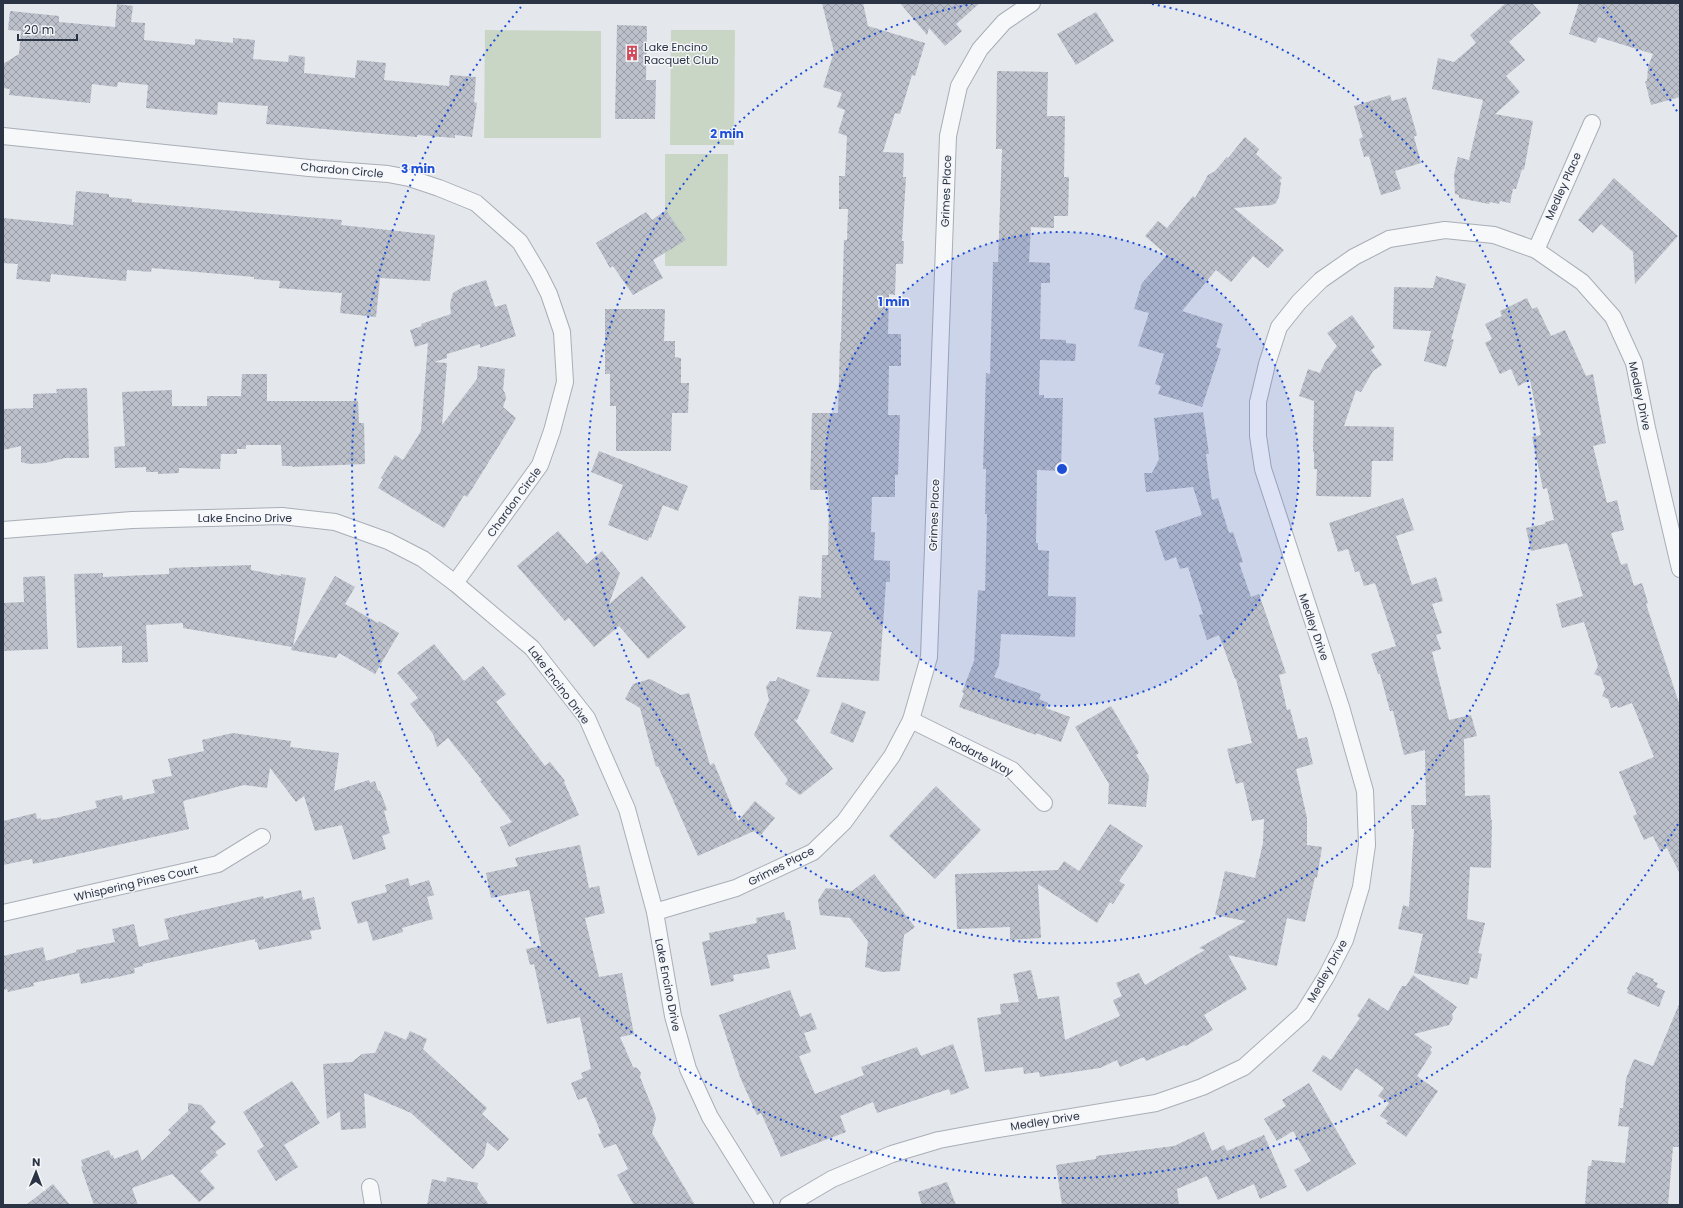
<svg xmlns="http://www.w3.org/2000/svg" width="1683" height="1208" viewBox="0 0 1683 1208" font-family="Poppins,sans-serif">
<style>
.grass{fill:#c9d6c5}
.building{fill:url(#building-cross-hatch)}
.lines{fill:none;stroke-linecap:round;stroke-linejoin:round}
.minor-casing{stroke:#a9aeb7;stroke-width:18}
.minor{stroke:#f7f8fa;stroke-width:16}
.ring{fill:none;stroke:#1d4ed8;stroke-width:2;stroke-dasharray:2 4}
.labels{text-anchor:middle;stroke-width:3;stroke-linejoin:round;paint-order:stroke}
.poi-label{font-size:11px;fill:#2b3445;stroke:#f4f6f9;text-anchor:start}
.street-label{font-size:11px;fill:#2b3445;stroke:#f4f6f9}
.centre{fill:#1d4ed8;stroke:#f4f6f9;stroke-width:2}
.ring-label{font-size:12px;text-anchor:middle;font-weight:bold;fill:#1d4ed8;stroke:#f4f6f9;stroke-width:3;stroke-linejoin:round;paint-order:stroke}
</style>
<defs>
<pattern id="building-cross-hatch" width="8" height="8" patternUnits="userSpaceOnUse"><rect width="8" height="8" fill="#bbc0ca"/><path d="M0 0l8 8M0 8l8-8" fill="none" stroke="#989da6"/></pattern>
</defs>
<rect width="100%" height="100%" fill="#e4e7ec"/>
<g class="grass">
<path d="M485,30L601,31V138H484Z"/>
<path d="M671,30H735L734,145H670Z"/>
<path d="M665,154H728L727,266H665Z"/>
</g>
<g class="building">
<path d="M822,3H863L868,26L925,43L915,76L912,75L900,114L895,113L883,152L904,153L903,177H906L902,241H904L903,264H896L895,295L889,294L888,334H901V366H889L888,415H900L898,475H895V497H872L871,532H875L874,560L890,561V582H886L879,681L816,677L832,632L796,629L799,596L821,598L822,555H828L829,496H828V490H810L812,413H838L840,342H841L844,240H847L848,209H839V176H845L847,136L838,133L845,110L837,107L842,93L823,87L834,52Z"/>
<path d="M900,3H980L956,24L962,31L945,46L929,28L927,35Z"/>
<path d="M1506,3H1532L1541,13L1509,42L1525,60L1506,76L1520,92L1495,114L1533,121L1524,170L1522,169L1516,189H1513L1510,203L1500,201L1499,204L1490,202L1489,204L1459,198V195L1455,194L1454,175L1458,157L1469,160L1483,100L1432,89L1438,58L1454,62L1476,43L1470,35Z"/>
<path d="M1579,3H1680V97L1651,105L1645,81H1647L1648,67L1653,54L1598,37L1596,43L1569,34Z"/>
<path d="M117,4L133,6L131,22L145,23L144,40L195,45V39L233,43V38L255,40L253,59L288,62L289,55L305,57L304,73L355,78L357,60L386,63L384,80L449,86L450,75L476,77L474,102L477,103L472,137L455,135V138L417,135V137L266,124L268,106L218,102L217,115L146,108L148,85L118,82L117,87L92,84L90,103L9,95L10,89L3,88V64L19,54L21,31L8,30L10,11L59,16V22L115,27Z"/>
<path d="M1096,12L1114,41L1076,65L1057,34Z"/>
<path d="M617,25L647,26L646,80H656L655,119H615Z"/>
<path d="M997,71L1048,72L1047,116H1065L1064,177H1069L1068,216H1054V228L1031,227L1029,262L1050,263V283H1041L1040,339L1066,340V343L1076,344L1075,361L1040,360L1039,395H1044V398H1063L1061,471L1037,470L1036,543H1038V550L1049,551L1048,596L1076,597L1075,637L1001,634L999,665L994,677L1041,694L1039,699L1048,703L1046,708L1070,717L1061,742L1036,733V735L959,707L964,693L962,692L974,661L978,590L985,591L987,514H985L986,469H983L986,373L990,374L993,262H998L1002,149H996Z"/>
<path d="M1390,95L1392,101L1406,97L1417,135L1414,137L1421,163L1395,171L1401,189L1381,195L1369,156L1364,157L1359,139L1363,137L1354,106Z"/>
<path d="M1245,137L1259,149L1256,154L1282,178L1279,181L1281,182L1279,197L1276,203L1272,205L1234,208L1284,250L1268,268L1253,256L1231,282L1216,270L1182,311L1223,324L1216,347L1221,349L1202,407L1158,394L1161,386L1155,384L1164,354L1138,346L1149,313L1134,309L1142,283L1167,255L1145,236L1158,221L1167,228L1193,196L1195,198L1208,175L1215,171L1227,157L1228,158Z"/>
<path d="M1614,178L1678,236L1635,284L1633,252L1601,224L1593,233L1578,220Z"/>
<path d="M76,191L109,194V197L132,199V202L342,220L341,225L435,235L430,281L380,278L376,317L340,313L342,293L279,288L280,281L254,279V277L152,268L151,272L127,270L126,281L51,274L50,282L16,279L18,264L3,263V218L73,225Z"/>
<path d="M666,210L686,240L653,260L663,278L633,295L613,266L610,268L596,243L646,212L652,220Z"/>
<path d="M1436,276L1466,284L1451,340L1454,339L1446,367L1424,361L1431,331L1393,329L1394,287L1433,288Z"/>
<path d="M486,280L495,307L506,304L516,336L480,348V344L447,354V358L434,362L447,363L442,425L477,379L478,366L505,369L503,390L505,393L506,398L503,407L516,418L467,497L464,495L444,528L378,488L383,479L381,478L395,455L403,460L421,431L428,343L415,347L410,330L422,326L421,324L451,314L450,304L453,293L461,288Z"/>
<path d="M1527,298L1532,309L1537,307L1551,336L1565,330L1586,376L1593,374L1606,443L1593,446L1607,503L1617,500L1624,530L1611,533L1621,565L1627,563L1634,586L1642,583L1648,603L1646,604L1680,706V874L1667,848L1660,851L1653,836L1644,840L1633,816L1637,814L1619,772L1654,757L1632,703L1618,708L1617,706L1611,708L1608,699L1602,696L1605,689L1601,677L1594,674L1598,666L1584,622L1562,628L1556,604L1583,596L1567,543L1531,551L1526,528L1545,524V522L1554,520L1547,488L1543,489L1532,437L1541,435L1530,380L1518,386L1511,369L1500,374L1485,343L1492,339L1485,324L1502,316L1500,311Z"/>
<path d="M605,309H665L664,341H675V357L681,358V383H689L688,413H672L671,451H616V406H610V374H605Z"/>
<path d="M1352,315L1375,347L1371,350L1382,365L1373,371L1361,392L1356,390L1344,426L1394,427L1393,461H1372L1371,497L1316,496L1317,469H1314V452H1313L1314,401L1299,396L1308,369L1320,373L1325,362L1337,346L1327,333Z"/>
<path d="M242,374H267V401H358L359,423H364L365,464L292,467V466H282L281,445H246V449H237V454H221L220,469L179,468V473L158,474V472H146V467L115,468L114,447L125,446L122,392L172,390V406H207V396H241Z"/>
<path d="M87,388L89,458H65L45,463L29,464L21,462V446L3,450V409L33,408V394L57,393L56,389Z"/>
<path d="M1203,412L1209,454H1206L1212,500L1218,498L1229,533L1233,532L1243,562L1239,563L1251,597L1259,594L1286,673L1279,675L1287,710L1290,709L1298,739L1307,737L1313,764L1296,769L1307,818V845L1322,847L1317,878L1315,877L1305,922L1287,918L1277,966L1228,955L1247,989L1204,1015L1213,1030L1186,1046L1184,1045L1146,1061L1144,1057L1120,1067L1117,1060L1100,1068L1040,1077L1039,1072L1024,1074L1023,1067L985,1072L977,1018L1001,1014L1000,1004L1019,1002L1013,974L1031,970L1038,999L1059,996L1065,1040L1120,1016L1113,1000L1122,996L1116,983L1139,973L1145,985L1205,950L1199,948L1246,921L1215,915L1225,871L1255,878L1263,843L1264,819L1252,821L1243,782L1236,784L1227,749L1252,743L1236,679H1235L1219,635L1207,640L1199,615L1203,614L1188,567L1180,569L1176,557L1165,561L1155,531L1202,515L1193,487L1146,492L1144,473H1152L1159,459L1154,418Z"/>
<path d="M599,451L688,486L678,511L663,505L651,538L649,537L648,541L608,525L623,485L591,472Z"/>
<path d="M1403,498L1414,530L1396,536L1412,585L1436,577L1443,601L1432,604L1442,633L1436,635L1441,649L1432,652L1449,720L1471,715L1477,736L1464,739L1465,796L1490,795L1491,820H1492L1491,868L1470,867L1467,919L1485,923L1478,953L1482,954L1477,979L1470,977L1468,985L1414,973L1423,934L1398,929L1403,905L1409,907L1414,829H1412L1411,805H1426L1425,750L1404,755L1393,711H1390L1380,674H1378L1371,654L1396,646L1375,583L1364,586L1359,571L1355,572L1348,549L1338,552L1329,523Z"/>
<path d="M558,531L587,564L602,551L620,573L609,604L642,576L686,627L648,659L619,626L594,647L569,618L565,621L517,566Z"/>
<path d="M251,565V570L281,576V574L306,578L293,646L335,576L355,587L345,604L378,623L379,621L399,633L375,674L339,653L336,658L291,650L292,647L183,628V623L146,625L148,662L122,663V646L77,648L74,574L103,573V577L169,574V568Z"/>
<path d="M45,576L48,649L3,651V603L24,602L23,577Z"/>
<path d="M434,644L464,681L483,666L506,694L496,702L545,766L550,762L565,781L564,782L579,815L509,847L500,827L512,822L480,781L482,780L448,738L437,747L433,734L410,704L418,698L397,673Z"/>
<path d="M778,677L810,690L797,720L794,719L833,769L800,795L785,784L788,780L754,735L769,700L766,687L770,681H776Z"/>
<path d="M650,679L681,695L689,693L710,765L714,763L738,821L755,801L775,818L760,836L754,831L698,856L658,766L656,767L640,708L625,699L633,684Z"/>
<path d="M842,702L866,712L853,743L830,733Z"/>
<path d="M1111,706L1139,753L1136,755L1149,776L1146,807L1108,804L1109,784L1075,727Z"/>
<path d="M233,733L291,741L290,747L339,753L334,791L369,780L370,783L375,781L378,791H380L387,810L384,811L390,833L382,836L386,849L353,860L342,825L315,831L304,796L296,802L270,768L267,788L244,785L183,801L189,829L33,864L32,859L3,865V821L36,813L37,819L41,818V820L56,818L97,808L95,801L122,795L123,800L155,793L152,780L172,776L168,759L204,751L202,740Z"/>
<path d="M936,786L981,830L935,879L889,836Z"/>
<path d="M1110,824L1143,846L1119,881L1125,885L1113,904L1110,902L1097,923L1038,884L1041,938L1010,940V927L957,929L955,874L1058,870L1064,861L1079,871Z"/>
<path d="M580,845L589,888L599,886L605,913L585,918L599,977L622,973L634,1034L620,1037L633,1067L637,1068L641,1073L640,1077L654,1112L656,1118L652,1133L695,1205H634L617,1175L628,1169L616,1144L604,1148L598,1134L601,1133L586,1097L578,1100L571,1083L583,1078L581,1073L591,1069L580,1017L547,1024L534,964L530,965L526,949L541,946L529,890L491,898L486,873L518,866L515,858Z"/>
<path d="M874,874L915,927L904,935L900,971L882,972L865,967L868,941L850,918L820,915L818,900L826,888L852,891Z"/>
<path d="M408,878L410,886L429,880L434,895L427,897L433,919L402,928L403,932L373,941L367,921L358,924L351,902L387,892L385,885Z"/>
<path d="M301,890L303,900L314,897L321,929L310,931L312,939L259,950L257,942H255V939L143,964V966L134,968L135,973L108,979V978L81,984L79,973L33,983L34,986L8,992L7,989L3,990V956L43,947L46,961L76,952V950L115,942L112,929L134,924L139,947L169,939L164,919L263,896L264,899Z"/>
<path d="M784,912L786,920H790L796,949L767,955L770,968L733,975L734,981L711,986L702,942L710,940L709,933L757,923L756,918Z"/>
<path d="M1636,972L1654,979L1653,981L1658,983L1656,987L1665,991L1659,1007L1627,993L1628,990L1627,989L1633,975L1634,976Z"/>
<path d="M1413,975L1457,1007L1452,1014L1453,1018L1449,1025L1414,1034L1432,1047L1430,1050L1432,1052L1417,1076L1438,1091L1406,1137L1386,1123L1388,1121L1380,1116L1389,1103L1378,1096L1384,1088L1356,1068L1341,1091L1312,1071L1323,1055L1331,1060L1360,1018L1357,1016L1369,998L1388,1011L1402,986H1406Z"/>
<path d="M790,990L800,1017L811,1013L817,1029L804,1033L811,1052L799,1056L815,1094L864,1075L861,1067L917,1047L921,1056L953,1044L969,1088L951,1095L949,1089L877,1113L873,1102L840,1116L846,1132L781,1157L761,1113L757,1115L740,1077L719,1015Z"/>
<path d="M1680,1002V1147H1673L1668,1205H1585L1588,1166H1591L1592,1160L1625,1163L1629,1127L1618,1126L1620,1108H1623L1626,1079L1634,1059L1653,1066Z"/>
<path d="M385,1031L406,1040L410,1031L427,1039L423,1049L487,1108L482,1114L509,1139L498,1151L487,1142L484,1156L473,1169L411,1113L364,1093L366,1128L341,1130L340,1111L327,1119L323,1064L352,1062L362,1054L375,1053Z"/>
<path d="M292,1081L320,1123L284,1145L298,1167L276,1181L257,1151L264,1146L243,1112Z"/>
<path d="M1309,1083L1356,1164L1307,1192L1294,1170L1311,1161L1293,1131L1277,1141L1264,1119L1286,1106L1282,1100Z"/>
<path d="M188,1103L201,1105L216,1122L210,1128L226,1144L215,1152L218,1155L200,1171L215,1188L199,1202L172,1174L132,1188L138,1205H94L81,1167L83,1166L81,1160L109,1150L111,1156L113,1155L114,1159L138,1150L142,1161L171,1133L168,1130L188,1111Z"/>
<path d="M1204,1132L1212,1151L1224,1145L1227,1151L1264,1135L1287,1187L1260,1199L1254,1184L1218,1200L1207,1176L1177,1189L1179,1205H1062L1056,1165L1096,1159V1156L1174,1146Z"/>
<path d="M447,1177L478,1183L477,1188L489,1205H427L432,1179L446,1182Z"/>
<path d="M947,1182L956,1205H922L918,1192Z"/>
<path d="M53,1184L70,1205H26Z"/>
</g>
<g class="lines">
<defs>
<g id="minor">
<path d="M3,136L309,168L388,174L409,178L439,188L476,203L520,242L539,274L549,294L562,332L565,382L552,431L540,465L455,583"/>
<path d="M1536,250L1592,123"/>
<path d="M3,530L132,520L282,516L335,522L388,541L423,559L455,583L532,648L587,718L627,809L655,912L673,1016L688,1069L710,1117L765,1205"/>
<path d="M911,720L1012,770L1044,803"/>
<path d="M655,912L736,888L813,852L844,822L892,756L911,720L929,657L948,136L959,86L980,49L1004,22L1032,3"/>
<path d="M3,913L218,864L262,837"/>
<path d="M370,1187L373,1205"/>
<path d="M788,1205L832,1179L892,1154L939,1140L993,1130L1156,1103L1202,1087L1244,1067L1303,1014L1326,977L1345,940L1361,887L1367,845L1365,791L1341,707L1263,469L1258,436V402L1267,364L1279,327L1299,302L1321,280L1354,257L1389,239L1445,230L1494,235L1536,250L1582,282L1613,317L1634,363L1647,428L1680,569"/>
</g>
</defs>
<use href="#minor" class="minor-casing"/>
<use href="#minor" class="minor"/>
</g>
<circle cx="1062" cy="469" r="237" fill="#1d4ed8" fill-opacity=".12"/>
<g class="ring">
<circle cx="1062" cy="469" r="237"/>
<path d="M1152 4A474 474 0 1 1 972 4"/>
<path d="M1678 824A711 711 0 1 1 521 7M1603 7A711 711 0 0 1 1678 113"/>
</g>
<defs>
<symbol id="building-bare" viewBox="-9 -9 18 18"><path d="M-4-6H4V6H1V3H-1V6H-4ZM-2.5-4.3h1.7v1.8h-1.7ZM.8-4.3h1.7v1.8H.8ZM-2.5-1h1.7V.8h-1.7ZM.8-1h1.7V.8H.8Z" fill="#d1495b" stroke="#f4f6f9" stroke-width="2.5" paint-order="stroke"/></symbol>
</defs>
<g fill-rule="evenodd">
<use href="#building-bare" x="621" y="42" width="22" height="22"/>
</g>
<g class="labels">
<g class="poi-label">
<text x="644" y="51">Lake Encino<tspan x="644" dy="13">Racquet Club</tspan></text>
</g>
<g class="street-label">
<text transform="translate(342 170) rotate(5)" y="4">Chardon Circle</text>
<text transform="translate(1563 186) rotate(-66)" y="4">Medley Place</text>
<text transform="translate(946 191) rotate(-88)" y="4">Grimes Place</text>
<text transform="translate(1640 396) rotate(78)" y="4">Medley Drive</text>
<text transform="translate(514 502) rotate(-54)" y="4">Chardon Circle</text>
<text transform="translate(934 515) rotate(-88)" y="4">Grimes Place</text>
<text x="245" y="522">Lake Encino Drive</text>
<text transform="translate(1314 627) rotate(71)" y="4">Medley Drive</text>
<text transform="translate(559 685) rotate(53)" y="4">Lake Encino Drive</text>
<text transform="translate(981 756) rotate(28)" y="4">Rodarte Way</text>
<text transform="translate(781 866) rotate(-27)" y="4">Grimes Place</text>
<text transform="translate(136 883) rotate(-13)" y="4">Whispering Pines Court</text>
<text transform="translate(1327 971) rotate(-61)" y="4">Medley Drive</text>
<text transform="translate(668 985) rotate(79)" y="4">Lake Encino Drive</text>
<text transform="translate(1045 1121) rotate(-9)" y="4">Medley Drive</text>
</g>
</g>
<circle cx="1062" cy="469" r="6" class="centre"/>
<g class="ring-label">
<text x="727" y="138">2 min</text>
<text x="418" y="173">3 min</text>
<text x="894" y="306">1 min</text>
</g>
<rect width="1683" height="1208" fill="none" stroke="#2b3445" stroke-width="8"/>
<g transform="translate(36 1172) rotate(1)" stroke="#f4f6f9" stroke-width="3" paint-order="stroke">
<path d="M0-3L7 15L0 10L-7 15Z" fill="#2b3445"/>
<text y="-6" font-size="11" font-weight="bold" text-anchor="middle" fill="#2b3445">N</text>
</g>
<path d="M18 34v6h59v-6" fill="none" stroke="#2b3445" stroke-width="2"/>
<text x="24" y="34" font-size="12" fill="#2b3445" stroke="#f4f6f9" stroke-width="3" paint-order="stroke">20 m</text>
</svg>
